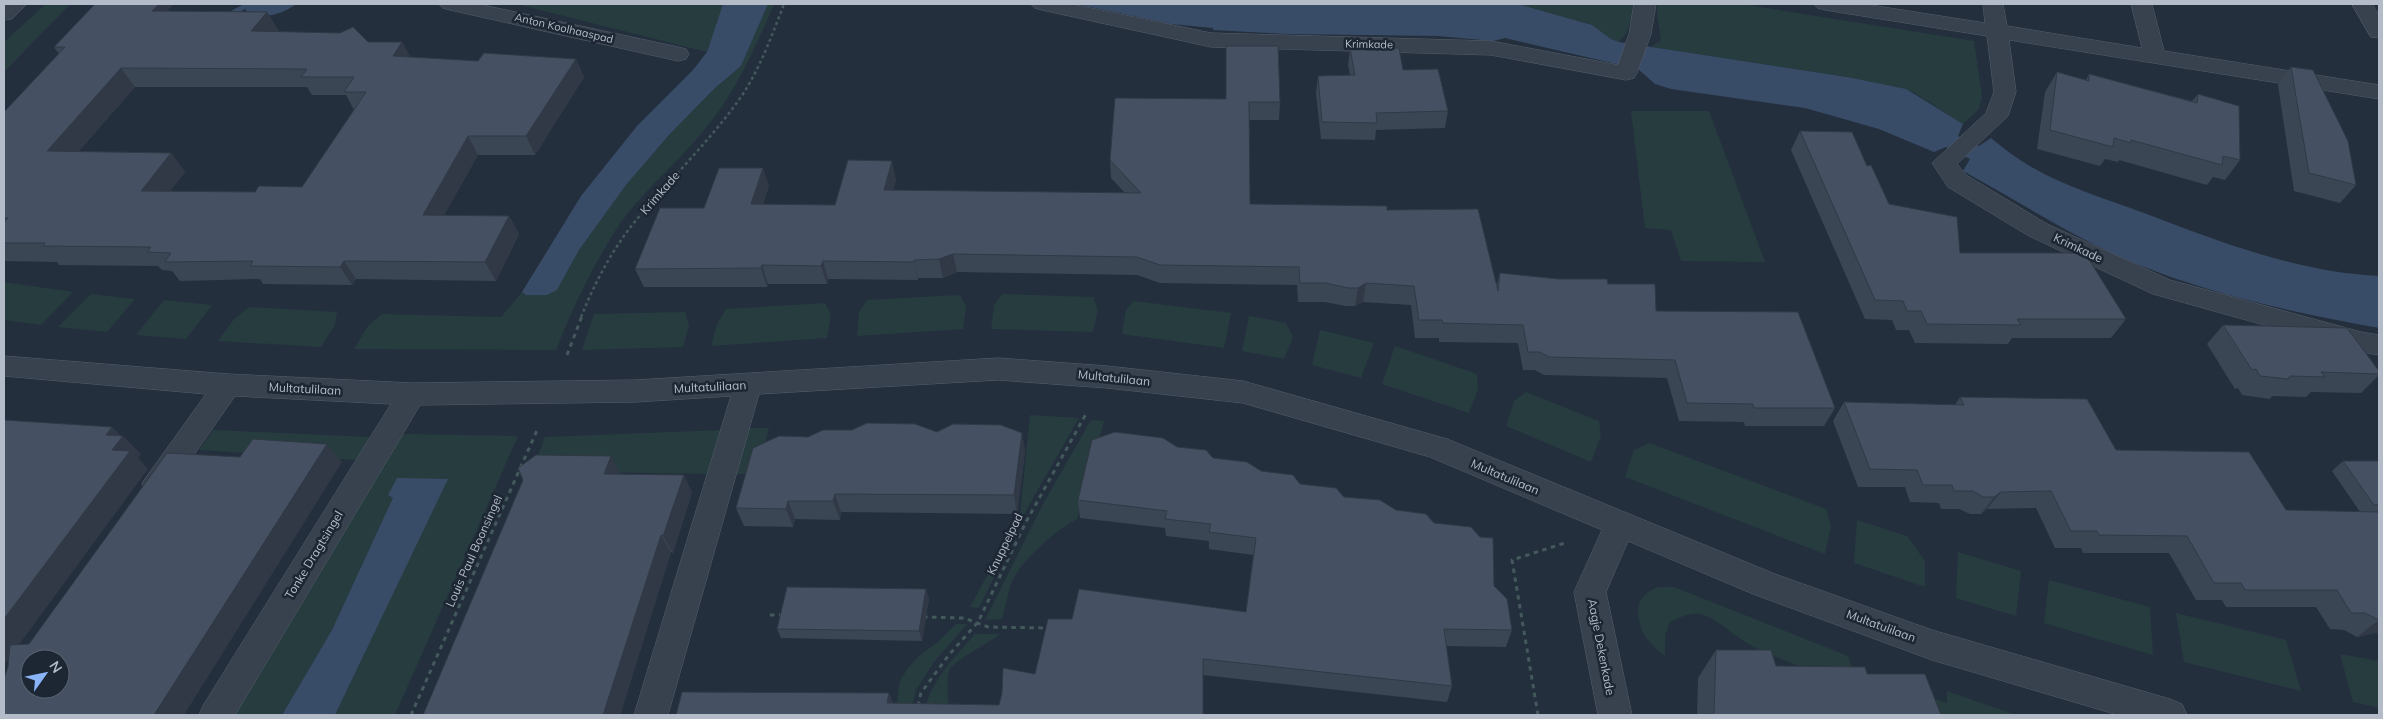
<svg xmlns="http://www.w3.org/2000/svg" width="2383" height="719" viewBox="0 0 2383 719" font-family="Mulish,sans-serif">
<style>
.green{fill:#263c3f}
.water{fill:#394c67}
.lines{fill:none;stroke-linecap:round;stroke-linejoin:round}
.stream{fill:#394c67;fill-rule:evenodd}
.minor-casing{stroke:#565f6c;stroke-width:1}
.path-far1{stroke:#44595c;stroke-width:2.5;stroke-dasharray:3 3;stroke-linecap:butt}
.path{stroke:#44595c;stroke-width:3;stroke-dasharray:4.5 4.5;stroke-linecap:butt}
.minor{fill:#38414e;fill-rule:evenodd}
.wall{fill:#3b4654;fill-rule:evenodd}
.shaded-wall{fill:#303945}
.building{fill:#455162;stroke:#303945;fill-rule:evenodd}
.labels{text-anchor:middle;stroke-width:5;stroke-linejoin:round;paint-order:stroke}
.far-street-label{font-size:11px;fill:#b4bcc9;stroke:#1d2633}
.street-label{font-size:12px;fill:#b4bcc9;stroke:#1d2633}
</style>
<rect width="100%" height="100%" fill="#242f3e"/>
<g class="green">
<path d="M46,4H70L4,72V42Z"/>
<path d="M516,4H723L707,52Z"/>
<path d="M768,4H774C754,51 734,96 700,135C674,166 642,192 619,225C593,265 573,307 556,350L354,349L368,326L382,314L501,317L522,292L526,295H547L557,290L579,250L626,185L669,135L715,88L741,66Z"/>
<path d="M1518,4H1636L1627,32L1619,42L1611,39L1592,25Z"/>
<path d="M1658,4H1741L1974,41L1982,96L1979,109L1963,124L1913,92L1847,77L1651,47L1661,40L1657,14Z"/>
<path d="M1631,111H1709L1765,262L1681,261L1671,230L1645,228Z"/>
<path d="M4,282L73,292L41,325L4,320Z"/>
<path d="M91,294L135,299L107,332L58,327Z"/>
<path d="M1002,294L1093,297L1098,310L1093,332L991,329L994,305Z"/>
<path d="M960,295L966,307L963,329L857,336L859,312L867,300Z"/>
<path d="M164,300L212,305L186,339L136,335Z"/>
<path d="M1134,301L1231,313L1224,348L1122,334L1126,310Z"/>
<path d="M825,303L831,315L827,338L711,346L717,324L726,309Z"/>
<path d="M249,307L337,312L335,325L321,347L218,341L234,319Z"/>
<path d="M685,312L689,326L683,347L582,350L594,314Z"/>
<path d="M1249,316L1286,323L1293,337L1284,359L1242,351Z"/>
<path d="M1320,330L1374,343L1361,378L1312,365Z"/>
<path d="M1395,346L1477,374L1478,389L1469,413L1382,384Z"/>
<path d="M1526,392L1599,421L1601,436L1591,462L1506,426L1514,401Z"/>
<path d="M1030,415L1079,418L1028,507L979,608L970,607L1020,515Z"/>
<path d="M1091,420L1104,421L1077,519C1059,528 1027,556 1016,574C1008,587 1006,605 1002,619L985,620L1043,504Z"/>
<path d="M750,428H769L757,474H734L747,430Z"/>
<path d="M213,430L370,437L356,460L199,450Z"/>
<path d="M722,430L709,474L532,471L545,437Z"/>
<path d="M402,434L518,436L395,715H335L447,479L394,498L332,630L282,715H234Z"/>
<path d="M1649,443L1826,509L1831,526L1825,554L1625,477L1634,450Z"/>
<path d="M1857,520L1907,536L1925,561V587L1854,563Z"/>
<path d="M1958,552L2021,571L2016,616L1956,598Z"/>
<path d="M2049,580L2150,607L2153,655L2044,623Z"/>
<path d="M1658,587H1674L1848,656L1858,683C1821,674 1784,663 1749,644C1733,636 1718,618 1700,614C1689,612 1679,618 1670,622L1665,635V656C1658,650 1649,643 1645,636C1634,615 1634,596 1658,587Z"/>
<path d="M2176,613L2286,640L2301,691L2184,662Z"/>
<path d="M956,624H967L934,662L916,690L910,715H895L900,681L908,668L919,656L938,642Z"/>
<path d="M975,634H1000C990,643 953,660 949,671C946,681 949,704 949,715H923C932,678 951,662 975,634Z"/>
<path d="M2340,654L2379,661V708L2353,702Z"/>
<path d="M1910,690L1947,703V691L2016,715H1920Z"/>
</g>
<g class="water">
<path d="M245,4H296C283,14 261,21 246,11Z"/>
<path d="M723,4H768L741,66L715,88L669,135L626,185L579,250L557,290L547,295H526L522,292L581,196L637,126L693,70L707,52Z"/>
<path d="M1076,4H1518L1592,25L1611,39L1619,42L1847,77L1906,89L1963,124L1958,136L1979,146L1991,138C2039,180 2087,192 2144,213C2220,242 2297,272 2379,276V328C2296,313 2212,295 2134,263C2074,238 2020,202 1963,171L1970,159L1946,147L1934,152L1879,129L1805,108L1671,89L1655,84L1638,69L1505,38L1493,41L1438,36L1286,34L1213,30V28L1171,24Z"/>
<path d="M397,478L448,479L335,715H282L332,630L393,498L388,495Z"/>
</g>
<g class="lines">
<path class="stream" d="M244,4L249,7L236,14L231,11Z"/>
<defs>
<g id="minor">
<path d="M4,4H27L12,19L4,20Z"/>
<path d="M439,4H478L678,47L686,49L689,54L686,59L678,61L450,10L443,8Z"/>
<path d="M1031,4H1071L1211,33L1491,41L1618,65L1629,34L1634,4H1656L1651,34L1637,73L1634,78L1626,80L1491,55L1211,47L1042,10L1035,8Z"/>
<path d="M1814,4H1864L1985,23L1983,4H2003L2007,26L2142,48L2131,4H2152L2164,51L2379,85V99L2009,40L2016,92L2008,116L1957,164L1966,175L2047,224L2170,280L2361,332L2379,335V355L2361,352L2153,294L2029,236L1948,187L1932,163L1986,113L1994,92L1987,36L1825,10L1818,8Z"/>
<path d="M2352,4H2372L2379,15V38L2371,37Z"/>
<path d="M4,356L228,374L412,383L636,380L998,358L1107,366L1243,381L1447,439L1775,574L1932,630L2170,699L2182,704L2187,715H2118L1932,660L1753,594L1628,541L1606,592L1632,715H1598L1574,592L1602,530L1430,457L1243,403L1107,388L998,380L759,394L668,715H634L731,396L636,402L420,405L235,715H199L204,704L391,404L235,396L168,492L157,495L146,492L142,483L206,394L4,376Z"/>
</g>
</defs>
<use href="#minor" class="minor-casing"/>
<path class="path-far1" d="M581,317C595,282 613,248 637,219C672,177 712,139 743,94C761,66 772,35 784,4"/>
<g class="path">
<path d="M567,355L582,316"/>
<path d="M770,615H784"/>
<path d="M923,617L964,618L988,627L1050,628"/>
<path d="M918,706L921,693L948,656L978,622L1026,522L1087,412"/>
<path d="M411,715L538,428"/>
<path d="M1538,715L1512,560L1565,543"/>
</g>
<use href="#minor" class="minor"/>
</g>
<g class="wall">
<path d="M168,10L169,11L267,12L278,30L277,32L368,42H402L410,57L478,61L576,59L584,77L535,155H478L444,215L509,216L519,234L496,281L356,279L352,285L263,284L260,279L180,281L172,271L162,270L158,266L59,265L57,262L4,261V112L59,54L54,47ZM135,87H307L312,95H346L354,110L302,187L255,192L170,191L185,172L171,153L78,152Z"/>
<path d="M1226,46L1280,102L1279,120H1249L1250,204L1387,210L1497,284L1500,273L1608,284L1835,408L1824,426H1745L1744,422L1679,421L1667,378L1544,375L1535,370H1523L1518,343L1439,342V338H1415L1411,305L1363,302L1355,306H1346L1324,302H1298L1297,285L1160,283L1137,275L957,272L943,278H918V280L828,279L827,284H768L767,287H644L635,269L704,208L769,186L763,204L835,205L896,179L893,190L1125,193L1111,178L1110,160L1226,99Z"/>
<path d="M1350,48L1403,70L1448,111L1445,128L1376,130L1375,140L1321,139L1316,93L1318,76L1350,75L1348,65Z"/>
<path d="M2291,67L2356,185L2340,203L2294,191L2278,85Z"/>
<path d="M2057,72L2086,80L2089,74L2192,101L2198,94L2240,160L2225,180L2213,177L2207,185L2119,160L2118,162L2105,159L2100,166L2037,149L2045,92Z"/>
<path d="M1800,131L1867,166L1889,204L1960,253L2126,319L2111,338H2012L2008,344L1915,343L1909,330H1896L1892,320L1865,319L1791,150Z"/>
<path d="M2223,325L2379,371V375L2361,393L2311,392L2306,397L2272,396L2270,399L2242,395L2238,388L2235,389L2207,344Z"/>
<path d="M1960,397L2116,450L2286,510L2360,512L2332,471L2343,461H2379V632L2357,637L2344,630L2330,629L2316,607H2226L2222,600H2196L2169,553H2083L2081,548H2055L2036,508L1987,509L1981,514H1970L1959,509H1941L1939,503L1910,502L1905,487H1858L1833,421L1844,402L1955,405Z"/>
<path d="M852,430L1022,433L1025,452L1017,514L841,512L840,520L795,519L793,527L744,526L736,508L808,437Z"/>
<path d="M1177,447L1261,471L1344,497L1494,586L1512,630L1506,647L1446,646L1452,686L1447,702L1203,675V715H676L889,693L893,703L999,705L1035,674L1072,619L1246,612L1253,555L1209,549V541L1166,536L1165,528L1080,518L1078,500Z"/>
<path d="M620,474L692,492L673,553L671,552L620,715H423L621,474Z"/>
<path d="M929,598L922,641L781,638L777,629Z"/>
<path d="M1716,650L1776,666L1867,674L1941,715H1697L1698,678Z"/>
</g>
<g class="shaded-wall">
<path d="M150,4H174L168,10L174,19L152,11Z"/>
<path d="M267,12L278,30L263,50L251,31Z"/>
<path d="M402,42L412,60L393,56Z"/>
<path d="M576,59L584,77L535,155L526,136Z"/>
<path d="M121,68L135,87L62,170L47,151Z"/>
<path d="M468,136L478,155L434,233L423,215Z"/>
<path d="M171,153L185,172L156,209L141,191Z"/>
<path d="M892,161L896,179L889,208L884,190Z"/>
<path d="M763,168L769,186L757,223L751,204Z"/>
<path d="M509,216L519,234L496,281L485,262Z"/>
<path d="M953,254L957,272L943,278L939,259Z"/>
<path d="M914,260L918,278V280L914,262Z"/>
<path d="M344,261L356,279L352,285L340,267Z"/>
<path d="M823,261L828,279L827,284L821,266Z"/>
<path d="M762,265L768,284L767,287L761,268Z"/>
<path d="M1366,283L1363,302L1355,306L1358,288Z"/>
<path d="M112,427L122,437L123,436L141,454L138,458L148,469L4,665V619L112,450L106,435Z"/>
<path d="M1022,433L1025,452L1017,514L1014,495Z"/>
<path d="M327,444L342,462L184,715H154Z"/>
<path d="M611,456L621,474L614,492L604,474Z"/>
<path d="M684,475L692,492L673,553L663,536Z"/>
<path d="M2001,492L1987,509L1981,514L1994,497Z"/>
<path d="M835,494L841,512L840,520L833,501Z"/>
<path d="M788,501L795,519L793,527L786,509Z"/>
<path d="M661,535L671,552L620,715H603Z"/>
<path d="M926,589L929,598L922,641L919,631Z"/>
<path d="M2379,620V632L2357,637Z"/>
<path d="M889,693L895,709L887,703Z"/>
</g>
<g class="building">
<path d="M95,4H159L152,11L267,12L251,31L340,33L353,27L368,42H402L393,56L478,61L484,53L576,59L526,136H468L423,215L509,216L485,262L344,261L340,267L250,266L253,261L165,262L171,253L147,252L151,247L43,246L45,243H4V223L8,218H4V112L65,47H54ZM121,68L307,69L301,77H354L344,92H366L302,187L259,186L255,192L141,191L171,153L47,151Z"/>
<path d="M1226,46H1278L1280,102H1249L1250,204L1387,206V210L1478,209L1498,291L1500,273L1559,279H1607L1608,284H1655L1656,311L1798,312L1835,408H1754L1753,404L1687,403L1675,360L1549,357L1540,352H1528L1523,325L1443,323L1442,320H1419L1414,286L1366,283L1358,288H1348L1326,283H1300L1299,267L1160,265L1137,257L953,254L939,259L914,260V262L823,261L821,266L762,265L761,268L635,269L660,208H704L719,168H763L751,204L835,205L848,160L892,161L884,190L1141,193L1110,160L1115,98L1226,99Z"/>
<path d="M1350,48H1399L1403,70L1438,69L1448,111L1376,113L1377,123L1322,122L1318,76L1355,75Z"/>
<path d="M2291,67L2313,70L2348,141L2356,185L2309,173Z"/>
<path d="M2057,72L2089,81V74L2197,103L2198,94L2239,106L2240,160L2223,156L2222,165L2131,140V143L2114,138L2113,147L2050,130Z"/>
<path d="M1800,131L1852,132L1867,166L1871,165L1889,204L1957,217L1960,253H2085L2126,319H2017L2021,325L1927,324L1921,311H1907L1903,301L1875,300Z"/>
<path d="M2223,325L2347,328L2379,371V374L2321,372L2325,377L2290,376L2288,379L2260,376L2256,369L2252,370Z"/>
<path d="M1960,397L2087,399L2116,450L2249,452L2286,510L2379,512V620L2365,613H2351L2337,590H2245L2241,583H2214L2187,536L2099,535L2097,531H2071L2051,491L2001,492L1994,497H1983L1973,491H1954L1952,485H1923L1917,470L1870,469L1844,402L1964,405Z"/>
<path d="M4,420L112,427L106,435L123,436L112,450L130,451L4,619Z"/>
<path d="M867,423L915,424L937,432L953,424L1001,425L1022,433L1014,495L835,494L833,501H788L786,509L736,508L753,448L779,436L808,437L823,430H852Z"/>
<path d="M1115,432L1163,438L1177,447L1206,450L1213,458L1247,462L1261,471L1293,475L1300,484L1336,488L1344,497L1380,500L1396,510L1426,514L1434,523L1471,527L1480,537L1493,538L1494,586L1507,599L1512,630L1444,629L1452,686L1203,659V715H676L682,692L889,693L887,703L999,705L1002,693L1003,668L1035,674L1048,619H1072L1079,589L1246,612L1256,538L1209,532L1211,524L1165,519L1167,511L1078,500L1092,440Z"/>
<path d="M253,439L327,444L154,715H4V678L8,667L10,645L29,644L167,453L240,457ZM30,659H60V689H30Z"/>
<path d="M536,455L611,456L604,474L684,475L663,536L661,535L603,715H423L523,480L518,468Z"/>
<path d="M2343,461H2379V505H2374Z"/>
<path d="M787,587L926,589L919,631L777,629Z"/>
<path d="M1716,650H1771L1776,666L1865,667L1867,674H1925L1941,715H1714Z"/>
</g>
<g class="labels">
<g class="far-street-label">
<text transform="translate(564 28) rotate(13)" y="4">Anton Koolhaaspad</text>
<text transform="translate(1369 44) rotate(1)" y="4">Krimkade</text>
</g>
<g class="street-label">
<text transform="translate(660 193) rotate(-49)" y="4">Krimkade</text>
<text transform="translate(2078 248) rotate(25)" y="4">Krimkade</text>
<text transform="translate(1114 378) rotate(6)" y="4">Multatulilaan</text>
<text transform="translate(710 387) rotate(-3)" y="4">Multatulilaan</text>
<text transform="translate(305 389) rotate(3)" y="4">Multatulilaan</text>
<text transform="translate(1505 477) rotate(23)" y="4">Multatulilaan</text>
<text transform="translate(1005 544) rotate(-64)" y="4">Knuppelpad</text>
<text transform="translate(474 551) rotate(-66)" y="4">Louis Paul Boonsingel</text>
<text transform="translate(314 555) rotate(-59)" y="4">Tonke Dragtsingel</text>
<text transform="translate(1881 626) rotate(20)" y="4">Multatulilaan</text>
<text transform="translate(1601 647) rotate(79)" y="4">Aagje Dekenkade</text>
</g>
</g>
<rect width="2383" height="719" fill="none" stroke="#b4bcc9" stroke-width="10"/>
<g transform="translate(45 674) rotate(57)"><circle r="24" fill="#1d2633" stroke="#59626f"/>
<path d="M0-4L9 19L0 12L-9 19Z" fill="#8ab4f8"/>
<text y="-8" font-size="14" font-weight="bold" text-anchor="middle" fill="#b4bcc9">N</text>
</g>
</svg>
